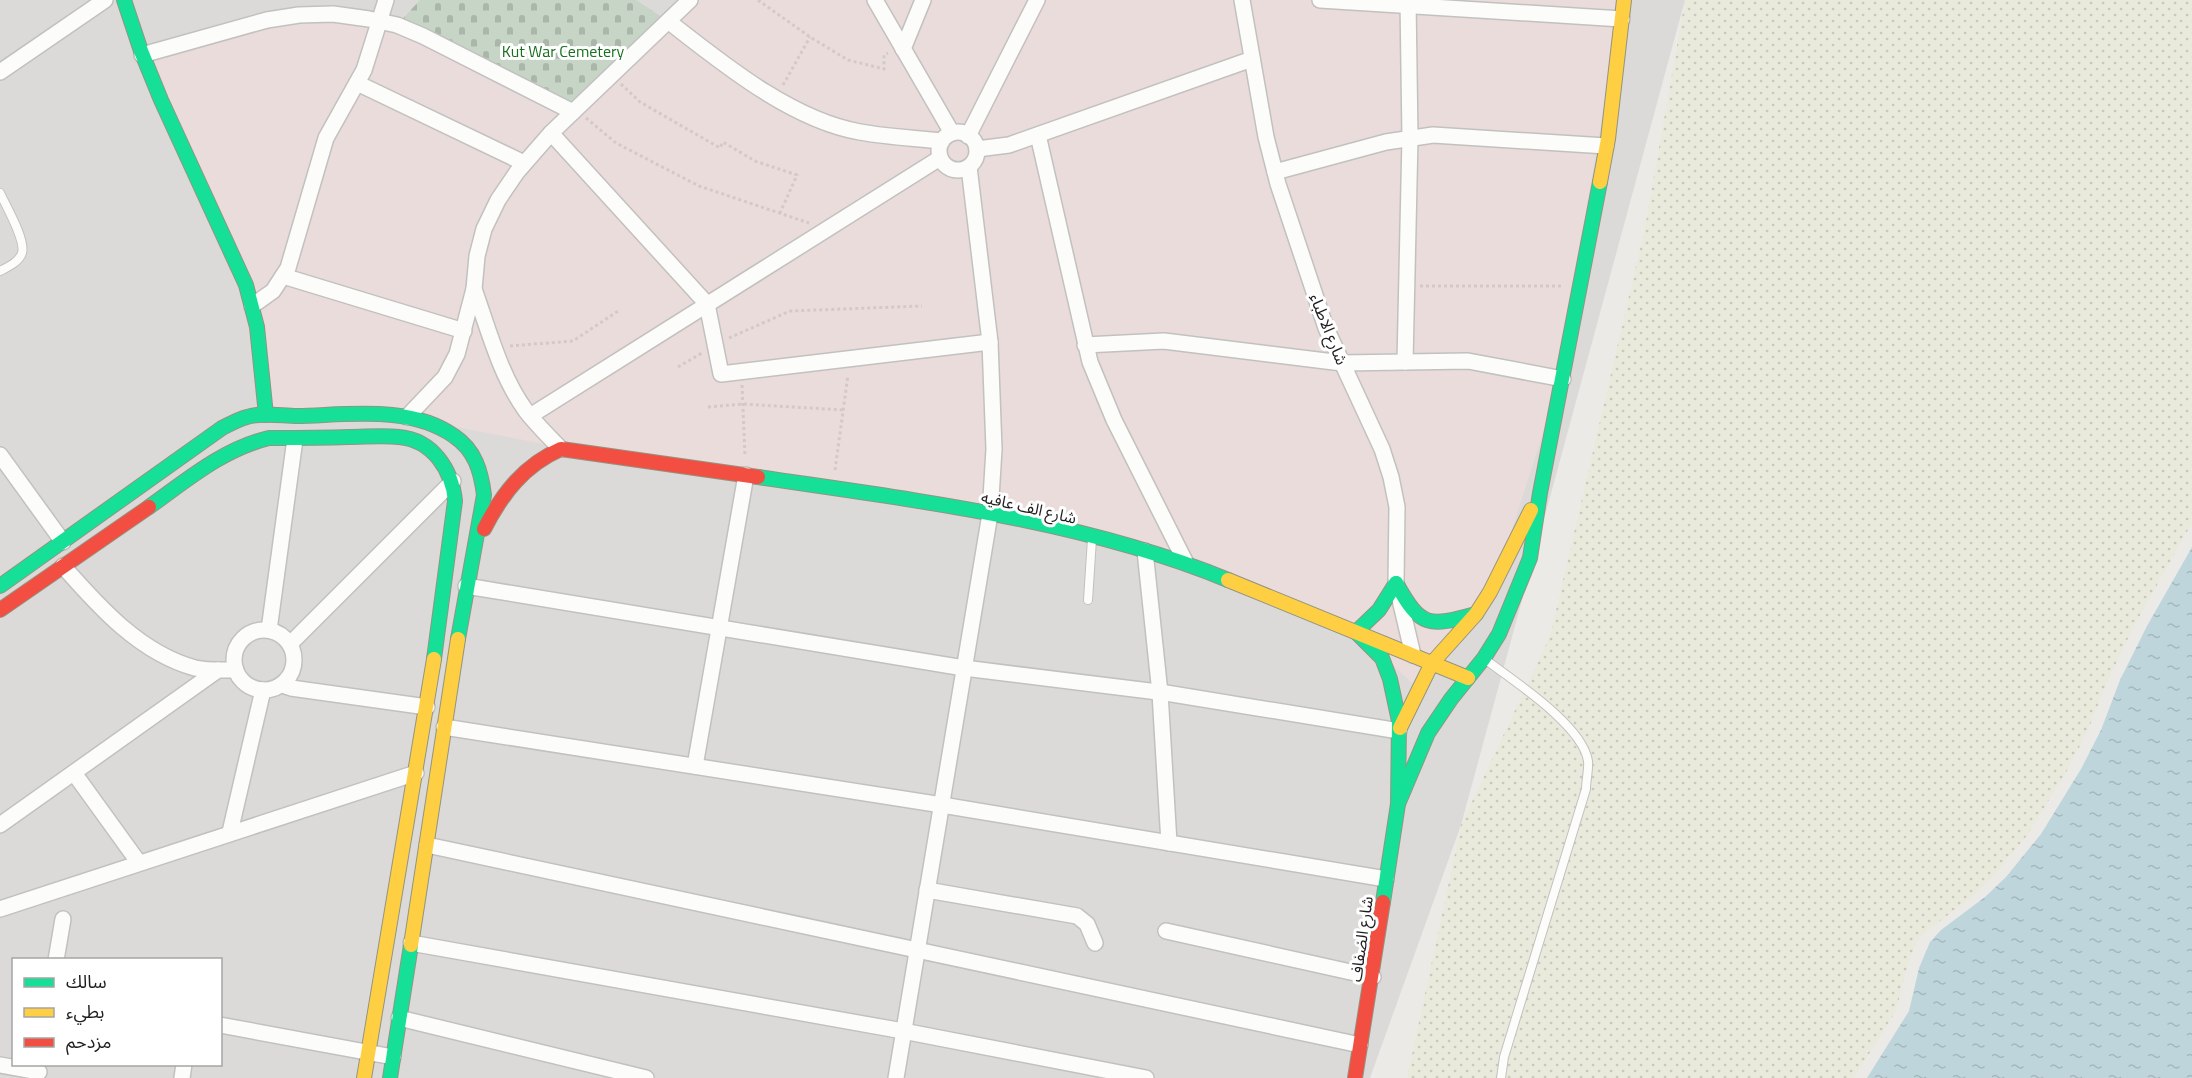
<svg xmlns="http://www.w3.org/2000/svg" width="2192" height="1078" viewBox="0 0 2192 1078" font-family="'Titillium Web','Noto Sans Arabic',sans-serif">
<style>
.residential{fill:#dbdad8;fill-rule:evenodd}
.commercial{fill:#e9dcda}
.farmland{fill:url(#farmland-dots)}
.cemetery{fill:url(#cemetery-stones)}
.water{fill:url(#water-ripples)}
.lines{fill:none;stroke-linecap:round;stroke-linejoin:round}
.lane-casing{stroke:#c2c1bf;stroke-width:10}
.street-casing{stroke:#c2c1bf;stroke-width:18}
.fast-casing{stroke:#939481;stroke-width:16}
.slow-casing{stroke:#939481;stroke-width:16}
.jam-casing{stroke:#939481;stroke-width:16}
.path{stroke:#d5c9c7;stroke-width:3;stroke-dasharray:3 3;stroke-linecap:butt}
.lane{stroke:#fcfcfb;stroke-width:8}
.street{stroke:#fcfcfb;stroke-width:15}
.fast{stroke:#16e098;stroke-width:14}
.slow{stroke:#ffcf43;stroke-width:14}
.jam{stroke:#f24e42;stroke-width:14}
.labels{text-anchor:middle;stroke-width:6;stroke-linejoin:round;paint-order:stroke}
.park-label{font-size:16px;fill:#18701f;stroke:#fff}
.street-label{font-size:16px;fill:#1e1e1e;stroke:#fff}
</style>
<defs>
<pattern id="farmland-dots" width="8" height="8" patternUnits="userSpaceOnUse" patternTransform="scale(1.5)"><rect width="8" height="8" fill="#eaeadc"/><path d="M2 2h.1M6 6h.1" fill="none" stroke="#c8c8bc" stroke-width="1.8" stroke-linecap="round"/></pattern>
<pattern id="cemetery-stones" width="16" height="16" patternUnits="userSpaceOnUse" patternTransform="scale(1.5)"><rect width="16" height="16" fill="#c7d5c7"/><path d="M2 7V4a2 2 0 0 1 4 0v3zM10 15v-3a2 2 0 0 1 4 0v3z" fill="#aab6aa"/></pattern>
<pattern id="water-ripples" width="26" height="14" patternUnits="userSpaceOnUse" patternTransform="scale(1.5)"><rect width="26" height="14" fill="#bed6db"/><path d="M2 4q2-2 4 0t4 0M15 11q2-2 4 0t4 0" fill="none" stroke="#a3b7bc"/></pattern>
</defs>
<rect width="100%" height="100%" fill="#eceae7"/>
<path class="residential" d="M0,0H1685L1461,825L1370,1078H0ZM14,960H220V1064H14Z"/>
<path class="commercial" d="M690,0H1622L1555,395L1497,577L1417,688L1371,644L1186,563L990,514L593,454L407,417L258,414L250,298L142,55L299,15L397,25L573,112Z"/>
<path class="farmland" d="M1685,0H2192V523L2134,626L2108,680L2088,730L2068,769L2028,834L1993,877L1972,897L1928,930L1917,941L1907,968L1896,1011L1854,1078H1407L1461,825L1550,636L1645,227Z"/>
<path class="cemetery" d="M420,0H636L668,21L573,112L397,25Z"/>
<path class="water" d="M2192,547V1078H1867L1909,1011L1919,968L1930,942L1941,930L1985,897L2006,877L2041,834L2081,769L2101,730L2120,680L2147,626Z"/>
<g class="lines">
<defs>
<g id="lane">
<path d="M0,193C6,206 26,240 22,253C19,262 8,267 0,271"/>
<path d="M1088,600L1092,539"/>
<path d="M1486,660C1514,681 1583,726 1588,761C1589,769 1586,780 1586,789L1504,1057L1501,1078"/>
</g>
<g id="street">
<path d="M875,0L952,133"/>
<path d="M1242,0L1266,137L1278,184L1326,328L1382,449L1391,477L1397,507L1396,583L1413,655"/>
<path d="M1320,0L1622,19"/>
<path d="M668,21C722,63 791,120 860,132C887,137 915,138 942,141"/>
<path d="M903,49L923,0"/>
<path d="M142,55L267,20L299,15L333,14L369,19L397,25L423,36L573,112"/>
<path d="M0,72L105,0"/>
<path d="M357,83L524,163"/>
<circle cx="958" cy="151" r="19"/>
<path d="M551,133L707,304L721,374L990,342"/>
<path d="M1038,135L1090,362L1114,420L1186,563"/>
<path d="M968,136L1037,0"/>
<path d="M977,149L1009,145L1252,59"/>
<path d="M1275,172L1386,142L1433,135L1606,146"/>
<path d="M283,276L464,331"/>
<path d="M474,289C489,331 500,375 526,411C537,425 549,437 561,449"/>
<path d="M252,306L273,291L288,268L326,138L364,70L386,0"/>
<path d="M1085,345L1164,341L1342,363L1468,361L1563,379"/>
<path d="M1405,362L1410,138L1408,0"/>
<path d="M530,416L940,158"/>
<path d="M407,417L445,377L457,354L474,289L477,256L484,229L498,200L517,172L551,133L690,0"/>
<path d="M0,455L63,542"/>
<path d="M1145,551L1160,693L1169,843"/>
<path d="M63,566C99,607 140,653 195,668C208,671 223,670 236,670"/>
<path d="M466,586L964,668L1166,693L1399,731"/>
<path d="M269,630L295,439"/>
<circle cx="264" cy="660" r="30"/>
<path d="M290,644L453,481"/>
<path d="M282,685L291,688L427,707"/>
<path d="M444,727L942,805L1386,879"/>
<path d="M695,766L746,475"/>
<path d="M74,773L139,863"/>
<path d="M0,825L218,670"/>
<path d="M230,832L263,690"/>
<path d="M427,845L1360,1045"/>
<path d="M927,890L1077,916L1087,924L1095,943"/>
<path d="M0,909L416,773"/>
<path d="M1166,931L1373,977"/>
<path d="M411,943L903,1031L1146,1078"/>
<path d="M56,960L63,919"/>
<path d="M399,1018L646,1078"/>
<path d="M220,1025L393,1057"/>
<path d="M0,1065L39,1072"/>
<path d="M182,1078L184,1064"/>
<path d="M896,1078L990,514L994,449L990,342L969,167"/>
</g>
<g id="fast">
<path d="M124,0L141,51L161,100L246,285L257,327L266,415"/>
<path d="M758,477C913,500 1083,520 1228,580"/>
<path d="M149,507C187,480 223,449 269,438C295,438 322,438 348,437C365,437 382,435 399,437C433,440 452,470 455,501L434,659"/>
<path d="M1396,583C1421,628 1428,627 1476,614"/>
<path d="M0,586L222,428C230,424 239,419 247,417C262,412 282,416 297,416C348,415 410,405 454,436C475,450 481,471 484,495L458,639"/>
<path d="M1398,804L1428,733L1451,699L1484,658L1499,634L1530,558L1540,493L1600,182"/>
<path d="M1383,902L1398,804L1399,721L1390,679L1382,658L1356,632L1379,610L1396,583"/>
<path d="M390,1078L411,945"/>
</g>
<g id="slow">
<path d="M1600,182L1608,139L1624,0"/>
<path d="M1228,580L1468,678"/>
<path d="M1400,728L1432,663L1476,614L1490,592L1531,510"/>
<path d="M411,945L458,639"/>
<path d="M364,1078L434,659"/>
</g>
<g id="jam">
<path d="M484,529C502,494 524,465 561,449L758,477"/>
<path d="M0,610L149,507"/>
<path d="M1355,1078L1383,902"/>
</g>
</defs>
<use href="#lane" class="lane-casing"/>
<use href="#street" class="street-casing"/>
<use href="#fast" class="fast-casing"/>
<use href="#slow" class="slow-casing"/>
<use href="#jam" class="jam-casing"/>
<g class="path">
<path d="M758,0L810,37L848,60L884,69V55L888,53"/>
<path d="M621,84L640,102L720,148L723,142L755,161L797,175L780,213"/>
<path d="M783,85L810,37"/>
<path d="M586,118L616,143L699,186L809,223"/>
<path d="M1420,286H1561"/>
<path d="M729,338L790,311L922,306"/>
<path d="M510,346L573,341L618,311"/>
<path d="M678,367L702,353"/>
<path d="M742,385L745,457"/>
<path d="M708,407L743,404L843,410"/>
<path d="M835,470L848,375"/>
</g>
<use href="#lane" class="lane"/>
<use href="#street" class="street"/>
<use href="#fast" class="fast"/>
<use href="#slow" class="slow"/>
<use href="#jam" class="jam"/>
</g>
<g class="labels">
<g class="park-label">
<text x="563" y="57">Kut War Cemetery</text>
</g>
<g class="street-label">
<text transform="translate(1329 329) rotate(68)" y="6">شارع الاطباء</text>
<text transform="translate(1029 507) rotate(13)" y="6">شارع الف عافيه</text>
<text transform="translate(1361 939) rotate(-82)" y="6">شارع الضفاف</text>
</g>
</g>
<rect x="12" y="958" width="210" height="108" fill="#ffffff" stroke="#a5a5a5" stroke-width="1.5"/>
<rect x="24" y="978" width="30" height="9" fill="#16e098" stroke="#a5a5a5" stroke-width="1.5"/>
<text x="66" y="988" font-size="18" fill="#1e1e1e">سالك</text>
<rect x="24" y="1008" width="30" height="9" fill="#ffcf43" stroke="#a5a5a5" stroke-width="1.5"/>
<text x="66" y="1018" font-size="18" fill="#1e1e1e">بطيء</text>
<rect x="24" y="1038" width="30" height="9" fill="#f24e42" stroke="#a5a5a5" stroke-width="1.5"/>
<text x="66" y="1048" font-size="18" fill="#1e1e1e">مزدحم</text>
</svg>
